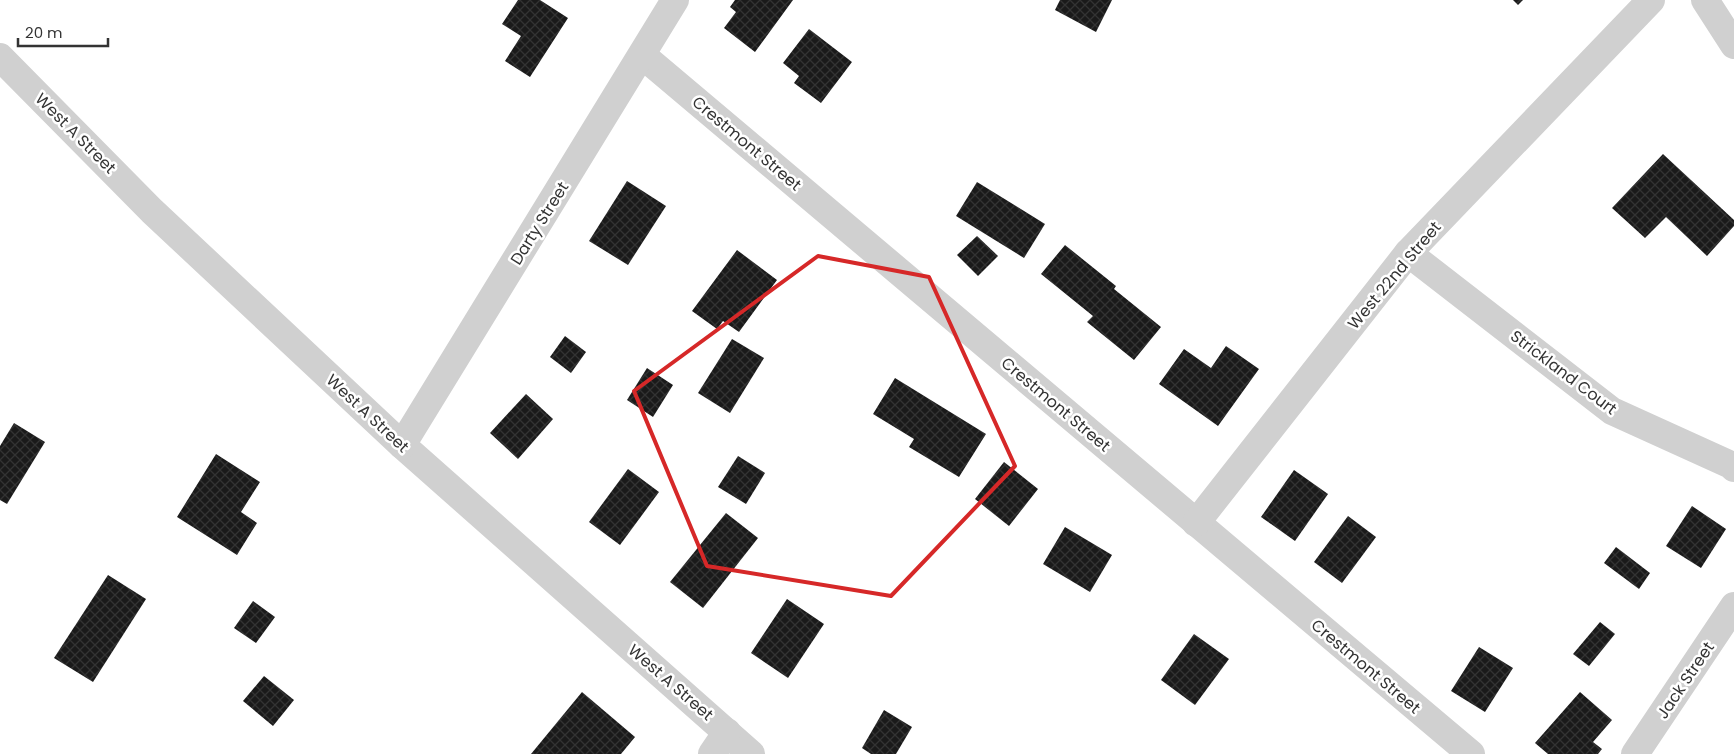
<svg xmlns="http://www.w3.org/2000/svg" width="1734" height="754" viewBox="0 0 1734 754" font-family="Poppins,sans-serif">
<style>
.building{fill:url(#building-cross-hatch)}
.lines{fill:none;stroke-linecap:round;stroke-linejoin:round}
.minor{stroke:#d0d0d0;stroke-width:28}
.marked{fill:none;stroke:#d62828;stroke-width:4;stroke-linejoin:round}
.labels{text-anchor:middle;stroke-width:5;stroke-linejoin:round;paint-order:stroke}
.street-label{font-size:16px;fill:#333;stroke:#fff}
</style>
<defs>
<pattern id="building-cross-hatch" width="8" height="8" patternUnits="userSpaceOnUse" patternTransform="scale(1.25)"><rect width="8" height="8" fill="#1a1a1a"/><path d="M0 0l8 8M0 8l8-8" fill="none" stroke="#333"/></pattern>
</defs>
<rect width="100%" height="100%" fill="#fff"/>
<g class="building">
<path d="M518,0H540L568,18L530,77L505,61L521,36L502,24Z"/>
<path d="M735,0H793L755,52L724,28L736,12L730,7Z"/>
<path d="M1060,0H1112L1096,32L1055,10Z"/>
<path d="M1513,0H1523L1518,5Z"/>
<path d="M809,29L852,62L821,103L794,83L799,76L783,63Z"/>
<path d="M1663,154L1734,220V226L1707,256L1666,217L1645,238L1612,208Z"/>
<path d="M627,181L666,206L628,265L589,241Z"/>
<path d="M977,182L1045,224L1024,258L956,216Z"/>
<path d="M977,236L998,256L978,276L957,255Z"/>
<path d="M1065,245L1116,286L1114,289L1161,327L1134,360L1087,322L1093,316L1041,274Z"/>
<path d="M737,250L777,280L739,332L723,321L717,329L692,311Z"/>
<path d="M565,336L586,352L571,373L550,357Z"/>
<path d="M732,339L764,358L730,413L698,393Z"/>
<path d="M1226,346L1259,369L1218,426L1159,384L1184,349L1211,368Z"/>
<path d="M647,368L673,385L653,417L627,400Z"/>
<path d="M895,378L986,434L959,477L909,447L914,439L873,414Z"/>
<path d="M526,394L553,419L518,459L490,433Z"/>
<path d="M14,423L45,442L7,504L0,500V446Z"/>
<path d="M216,454L260,482L241,512L257,523L237,555L177,517Z"/>
<path d="M738,456L765,473L746,504L718,487Z"/>
<path d="M1004,462L1038,489L1009,526L975,499Z"/>
<path d="M628,469L659,492L620,545L589,522Z"/>
<path d="M1294,470L1328,494L1295,541L1261,517Z"/>
<path d="M1692,506L1726,529L1701,568L1666,546Z"/>
<path d="M726,513L758,538L703,608L670,582Z"/>
<path d="M1348,516L1376,537L1342,583L1314,562Z"/>
<path d="M1065,527L1112,555L1090,592L1043,564Z"/>
<path d="M1616,547L1650,573L1639,589L1604,563Z"/>
<path d="M108,575L146,599L93,682L54,658Z"/>
<path d="M787,599L824,624L788,678L751,653Z"/>
<path d="M253,601L275,617L256,643L234,628Z"/>
<path d="M1600,622L1615,634L1589,666L1573,654Z"/>
<path d="M1194,634L1229,659L1195,705L1161,680Z"/>
<path d="M1479,647L1513,668L1485,712L1451,691Z"/>
<path d="M264,676L294,700L273,726L243,701Z"/>
<path d="M582,692L635,737L621,754H531Z"/>
<path d="M1580,692L1612,720L1593,742L1602,749L1598,754H1548L1535,743Z"/>
<path d="M884,710L912,727L896,754H871L862,748Z"/>
</g>
<g class="lines">
<g class="minor">
<path d="M1705,0L1734,45"/>
<path d="M642,55L1471,754"/>
<path d="M0,57L152,211L402,445L751,754"/>
<path d="M1408,253L1612,411L1731,465L1734,468"/>
<path d="M402,445L675,0"/>
<path d="M1196,523L1408,253L1651,0"/>
<path d="M712,754L727,732"/>
<path d="M1635,754L1734,606"/>
</g>
</g>
<path class="marked" d="M818,256L929,277L1015,466L891,596L707,566L634,391Z"/>
<g class="labels">
<g class="street-label">
<text transform="translate(76 133) rotate(45)" y="6">West A Street</text>
<text transform="translate(747 143) rotate(40)" y="6">Crestmont Street</text>
<text transform="translate(539 223) rotate(-58)" y="6">Darty Street</text>
<text transform="translate(1394 275) rotate(-50)" y="6">West 22nd Street</text>
<text transform="translate(1564 372) rotate(37)" y="6">Strickland Court</text>
<text transform="translate(1056 404) rotate(40)" y="6">Crestmont Street</text>
<text transform="translate(368 413) rotate(43)" y="6">West A Street</text>
<text transform="translate(1366 666) rotate(40)" y="6">Crestmont Street</text>
<text transform="translate(1685 680) rotate(-56)" y="6">Jack Street</text>
<text transform="translate(671 682) rotate(41)" y="6">West A Street</text>
</g>
</g>
<path d="M18 38v8h90v-8" fill="none" stroke="#333333" stroke-width="2.5"/>
<text x="25" y="38" font-size="15" fill="#333333" stroke="#ffffff" stroke-width="4" paint-order="stroke">20 m</text>
</svg>
